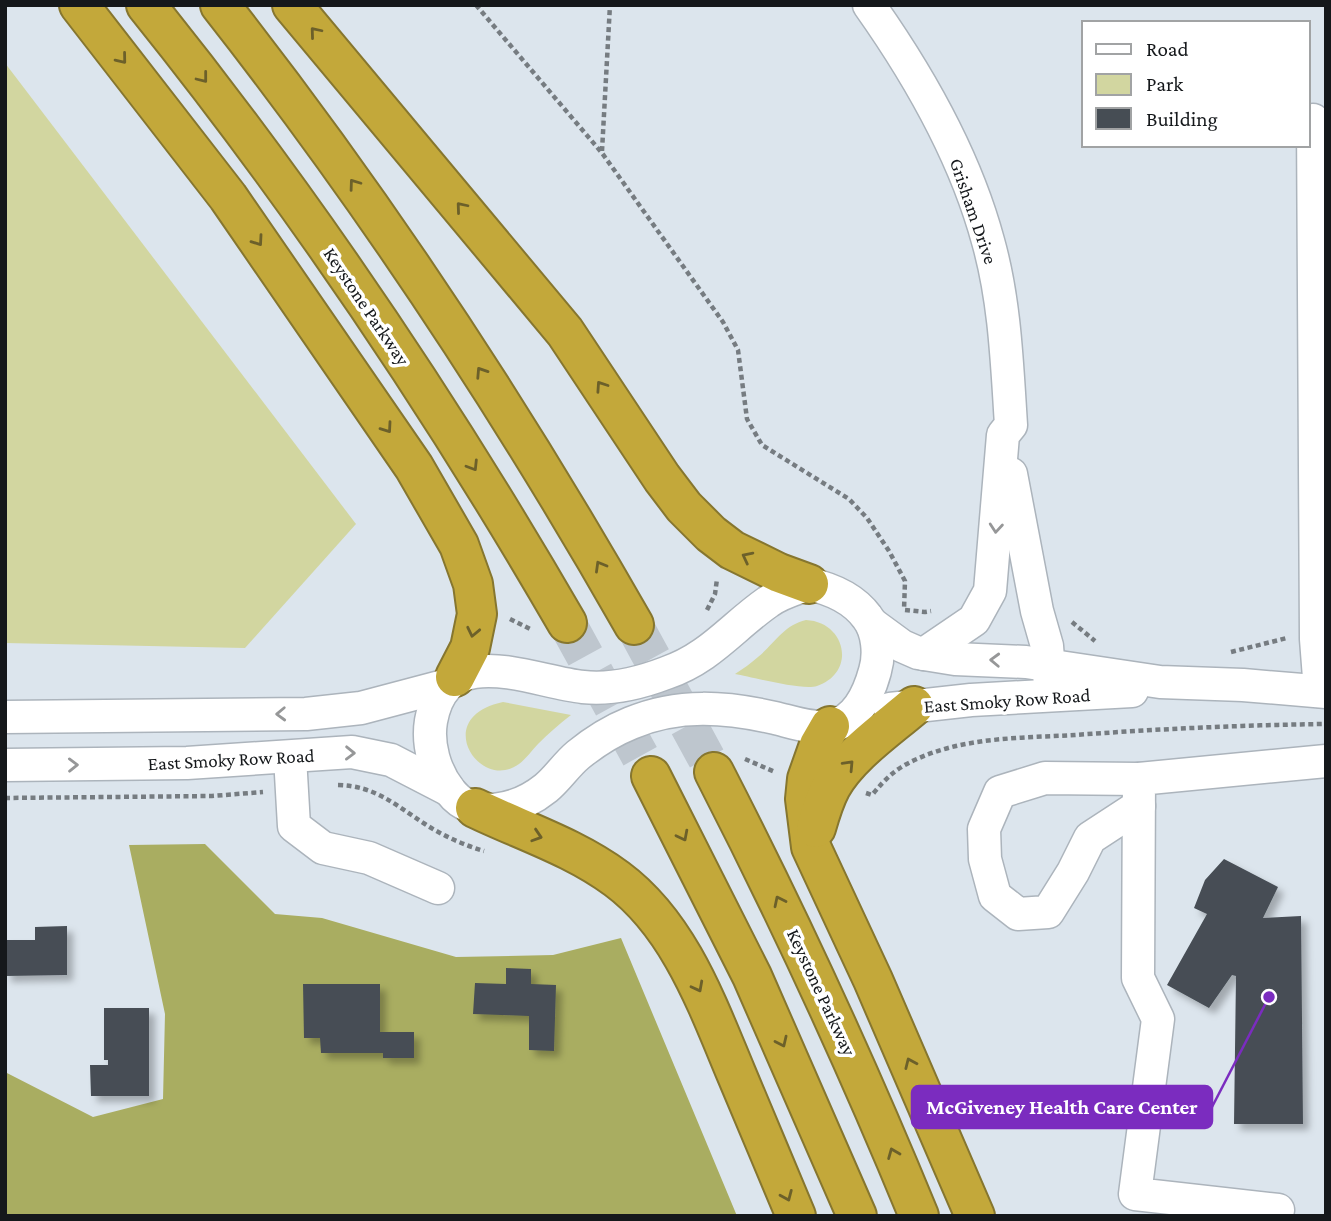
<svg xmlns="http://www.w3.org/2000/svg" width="1331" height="1221" viewBox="0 0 1331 1221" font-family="'Crimson Pro',serif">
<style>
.green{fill:#d2d6a0}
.forest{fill:#a9ad61}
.building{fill:#464d54;filter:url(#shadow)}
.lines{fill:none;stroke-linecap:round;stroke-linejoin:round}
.highway-tunnel{stroke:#bec6ce;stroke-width:38;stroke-dasharray:38 19;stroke-linecap:butt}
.minor-casing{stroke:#acb4bc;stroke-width:35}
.highway-casing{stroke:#86762f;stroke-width:42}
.path{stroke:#767c81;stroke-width:4.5;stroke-dasharray:5 3.5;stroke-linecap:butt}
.minor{stroke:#fff;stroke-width:32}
.highway{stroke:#c3a83a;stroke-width:38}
.oneway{stroke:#6c602a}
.oneway2{stroke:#969798}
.labels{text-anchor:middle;stroke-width:7;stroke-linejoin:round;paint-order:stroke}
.street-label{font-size:19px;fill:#15181b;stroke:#fff}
.leader{fill:none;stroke:#7b2cbf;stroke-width:2.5}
.callout-dot{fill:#7b2cbf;stroke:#fff;stroke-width:2.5}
.callout{fill:#7b2cbf;stroke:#7b2cbf;stroke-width:2.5}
.callout-label{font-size:21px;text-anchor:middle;font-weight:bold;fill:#fff}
</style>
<defs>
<filter id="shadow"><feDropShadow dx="6" dy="6" stdDeviation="3.5" flood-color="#0004"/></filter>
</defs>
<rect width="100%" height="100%" fill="#dce5ed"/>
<g class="green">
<path d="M5,63L356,524L245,648L5,643Z"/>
<path d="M806,620C846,622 857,672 817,686C803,691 752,677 735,674C743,669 751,663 758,657C775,643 784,625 806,620Z"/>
<path d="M503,702L571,715C559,724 548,734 538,744C532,750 526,759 519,764C480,793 430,717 503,702Z"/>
</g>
<path class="forest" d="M205,844L275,914L322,918L456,957L553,955L621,938L737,1216H5V1072L93,1117L163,1099L165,1014L129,845Z"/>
<g class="building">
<path d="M1224,859L1278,887L1263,918L1301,916L1303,1124H1234L1236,976L1232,975L1209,1008L1167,985L1207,914L1194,908L1205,880Z"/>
<path d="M67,926V975L5,976V940H35V927Z"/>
<path d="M506,968L531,969V984L556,985L554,1051L529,1050V1016L473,1014L475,983L506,984Z"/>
<path d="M303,984H380V1032H414V1058H383V1053H321L320,1038H304Z"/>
<path d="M104,1008H149V1096H91L90,1065H108V1060H104Z"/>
</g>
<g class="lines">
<g class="highway-tunnel">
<path d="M567,623L651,776"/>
<path d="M634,625L714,772"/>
</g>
<defs>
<g id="minor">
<path d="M869,5C920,77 965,156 988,241C1005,301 1007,364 1011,425L1003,435L990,591L974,620L924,654"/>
<path d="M1313,120L1316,639L1320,691"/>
<path d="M1011,474L1037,611L1047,646L1050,685"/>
<path d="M809,584C832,589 853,598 867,617C878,631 880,654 875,671C869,693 857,721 831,726C814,730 792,722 775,718C726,707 679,703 631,723C611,731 594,742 578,755C566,765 558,778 546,788C520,809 474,823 450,791C435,772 427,745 431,721C446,639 529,681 583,687C611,690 640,683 666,673C710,658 732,627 768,602C780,593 795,589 809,584Z"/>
<path d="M872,624L902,646L918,653L955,659L1026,662L1160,682L1243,685L1326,692"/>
<path d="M890,709L971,700L1132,691"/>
<path d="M5,717L306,714L361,708L444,686"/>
<path d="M290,757L294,826L323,848L369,858L438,888"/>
<path d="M5,765L187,763L352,752L391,760L449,790"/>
<path d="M1139,779L1045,778L1000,792L984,829L985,859L995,896L1018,914L1048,912L1073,872L1090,838L1139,806"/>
<path d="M1278,1210L1135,1194L1158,1019L1138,978L1139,779L1326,761"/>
</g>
<g id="highway">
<path d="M79,5L228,197L414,467L459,545L473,584L477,614L470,648L455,677"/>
<path d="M146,5C302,199 442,407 567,623"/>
<path d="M220,5C374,201 511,409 634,625"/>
<path d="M292,5L565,332L662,478L684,507L711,534L732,550L779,573L809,584"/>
<path d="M830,726L819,745L807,779L805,799L811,847L873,980L975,1216"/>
<path d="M714,772C789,918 857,1065 919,1216"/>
<path d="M651,776L752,976L857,1216"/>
<path d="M475,808C523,831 574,847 617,879C679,925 707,1004 736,1073C756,1121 776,1168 796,1216"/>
<path d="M816,828C820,814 824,800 831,787C849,755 886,730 914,706"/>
</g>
</defs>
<use href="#minor" class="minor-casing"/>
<use href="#highway" class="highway-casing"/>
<g class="path">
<path d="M476,5L602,153L723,322L738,350L747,419L762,445L849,499L867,518L889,551L905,581L904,610"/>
<path d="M602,151L610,5"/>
<path d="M707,610L715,594L717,579"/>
<path d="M905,610L925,612L931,611"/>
<path d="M510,619L530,629"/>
<path d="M1072,622L1095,641"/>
<path d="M1231,652L1287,638"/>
<path d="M745,759L775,772"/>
<path d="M338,785C376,786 395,805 425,824C443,836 464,845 484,851"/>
<path d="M866,793L872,795C886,778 896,768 917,759C965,737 1022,738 1075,735C1158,729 1242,725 1326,724"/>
<path d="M5,798L212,796L263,792"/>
</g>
<use href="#minor" class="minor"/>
<use href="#highway" class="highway"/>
</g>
<defs><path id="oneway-chevron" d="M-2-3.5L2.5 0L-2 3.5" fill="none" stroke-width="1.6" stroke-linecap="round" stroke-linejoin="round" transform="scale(1.75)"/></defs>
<g class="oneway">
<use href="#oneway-chevron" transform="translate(315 32) rotate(-130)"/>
<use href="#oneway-chevron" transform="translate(122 59) rotate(51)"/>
<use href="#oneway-chevron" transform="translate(203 78) rotate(52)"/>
<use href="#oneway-chevron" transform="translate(354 184) rotate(-126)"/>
<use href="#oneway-chevron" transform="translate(461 207) rotate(-130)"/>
<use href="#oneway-chevron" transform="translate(258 241) rotate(55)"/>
<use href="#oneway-chevron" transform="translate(481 372) rotate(-123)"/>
<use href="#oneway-chevron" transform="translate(601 386) rotate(-124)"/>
<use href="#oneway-chevron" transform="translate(387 428) rotate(55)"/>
<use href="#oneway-chevron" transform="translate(473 466) rotate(58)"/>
<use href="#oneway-chevron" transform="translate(747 557) rotate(-153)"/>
<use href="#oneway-chevron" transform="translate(600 566) rotate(-120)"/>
<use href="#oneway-chevron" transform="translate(473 632) rotate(102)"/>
<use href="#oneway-chevron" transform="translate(849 765) rotate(-47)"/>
<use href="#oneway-chevron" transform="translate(537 836) rotate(18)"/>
<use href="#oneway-chevron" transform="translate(683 836) rotate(63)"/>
<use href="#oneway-chevron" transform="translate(779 901) rotate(-116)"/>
<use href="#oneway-chevron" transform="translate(698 987) rotate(62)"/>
<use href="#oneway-chevron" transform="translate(782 1042) rotate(65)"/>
<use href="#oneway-chevron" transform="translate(910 1063) rotate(-114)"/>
<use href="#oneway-chevron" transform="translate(893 1153) rotate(-112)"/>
<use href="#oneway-chevron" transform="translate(787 1196) rotate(67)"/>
</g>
<g class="oneway2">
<use href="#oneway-chevron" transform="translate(996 528) rotate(95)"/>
<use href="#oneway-chevron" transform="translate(995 660) rotate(-178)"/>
<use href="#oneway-chevron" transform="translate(281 714) rotate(178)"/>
<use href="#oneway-chevron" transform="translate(350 753) rotate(1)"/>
<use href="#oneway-chevron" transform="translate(73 765) rotate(-1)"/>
</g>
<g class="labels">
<g class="street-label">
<text transform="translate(974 211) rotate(71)" y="7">Grisham Drive</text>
<text transform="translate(367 306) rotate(56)" y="7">Keystone Parkway</text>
<text transform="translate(1007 700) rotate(-4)" y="7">East Smoky Row Road</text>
<text transform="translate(231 759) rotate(-3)" y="7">East Smoky Row Road</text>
<text transform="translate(822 992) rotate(65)" y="7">Keystone Parkway</text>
</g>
</g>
<path class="leader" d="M1269 997L1212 1107"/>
<circle class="callout-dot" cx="1269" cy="997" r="7"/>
<rect class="callout" x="912" y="1086" width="300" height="42" rx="7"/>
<g class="callout-label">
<text x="1062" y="1114">McGiveney Health Care Center</text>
</g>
<rect width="1331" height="1221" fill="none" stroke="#15181b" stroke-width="14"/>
<rect x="1082" y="21" width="228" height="126" fill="#ffffff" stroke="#a1a3a4" stroke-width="2"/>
<rect x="1096" y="44" width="35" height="10" fill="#ffffff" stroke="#a1a3a4" stroke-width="2"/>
<text x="1146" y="56" font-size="21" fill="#15181b">Road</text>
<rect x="1096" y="74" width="35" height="21" fill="#d2d6a0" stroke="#a1a3a4" stroke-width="2"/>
<text x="1146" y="91" font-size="21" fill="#15181b">Park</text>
<rect x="1096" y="108" width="35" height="21" fill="#464d54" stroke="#a1a3a4" stroke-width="2"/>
<text x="1146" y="126" font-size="21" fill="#15181b">Building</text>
</svg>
